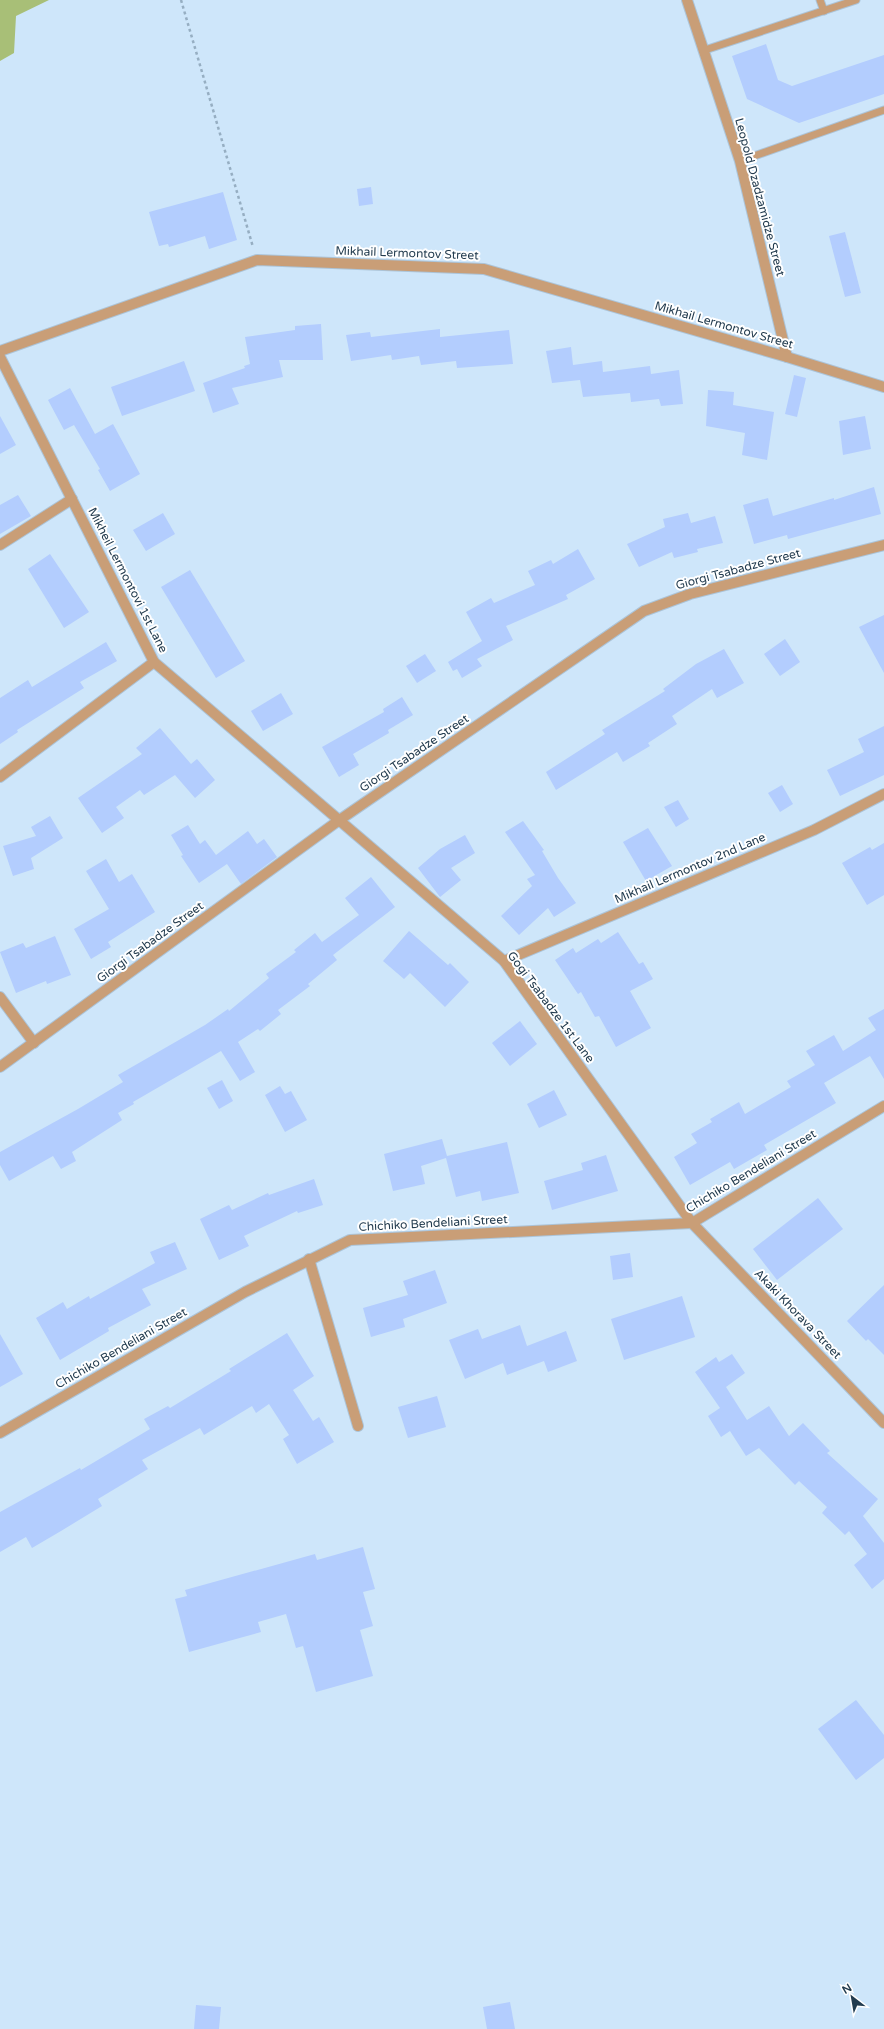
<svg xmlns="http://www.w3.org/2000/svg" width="884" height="2029" viewBox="0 0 884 2029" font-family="'Varela Round',sans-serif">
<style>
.green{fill:#a8bf77}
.building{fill:#b3cdfe}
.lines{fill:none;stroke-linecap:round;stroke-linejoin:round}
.lane-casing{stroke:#acc4d8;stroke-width:9}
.street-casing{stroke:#acc4d8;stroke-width:12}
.path{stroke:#96aec2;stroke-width:2.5;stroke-dasharray:3 3;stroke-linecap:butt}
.lane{stroke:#c99e77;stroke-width:7}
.street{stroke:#c99e77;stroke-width:10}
.labels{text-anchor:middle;stroke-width:4;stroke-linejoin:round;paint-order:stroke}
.street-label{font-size:12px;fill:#233c4f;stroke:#fff}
</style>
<rect width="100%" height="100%" fill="#cee6fa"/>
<path class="green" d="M0,0H49L16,16L14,53L0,61Z"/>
<g class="building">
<path d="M766,44L778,80L792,86L884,55V94L799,123L747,99L732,56Z"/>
<path d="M371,187L373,204L359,206L357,189Z"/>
<path d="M223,192L237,240L209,249L205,236L169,247L168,244L159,246L149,212Z"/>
<path d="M845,232L861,293L845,297L829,236Z"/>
<path d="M321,324L323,360H279L283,377L232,388L239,404L213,413L203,383L245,368L244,366L250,364L245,337L295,330V326Z"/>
<path d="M440,329V337L509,330L513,364L457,368L456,361L421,365L419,356L392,360L391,355L351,361L346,335L370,332L371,337Z"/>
<path d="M571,347L573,365L602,361L603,372L650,366L651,374L679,370L683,404L661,406L659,399L631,402L630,393L583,397L580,380L552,383L546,351Z"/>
<path d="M184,361L195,391L122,416L111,387Z"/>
<path d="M794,375L806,378L797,417L785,414Z"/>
<path d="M70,388L95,434L113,424L140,474L110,491L98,470L100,469L74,425L64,430L48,400Z"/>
<path d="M708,390L734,392L733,405L774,412L767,460L742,455L745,433L706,426Z"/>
<path d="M0,416L16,445L0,454Z"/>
<path d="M865,416L871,449L843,455L839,421Z"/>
<path d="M874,487L881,514L788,539L787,535L754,544L743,505L768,498L773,516L834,498V500Z"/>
<path d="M18,495L31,516L0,534V505Z"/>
<path d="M163,513L175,534L146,551L133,530Z"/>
<path d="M688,513L691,523L715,516L723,543L697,549L698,552L674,558L672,552L639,567L627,544L665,527L663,519Z"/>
<path d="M578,549L595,579L566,595L568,599L506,626L513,640L477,659L482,666L462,678L457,669L453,671L448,662L482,641L466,612L491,598L494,603L535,585L528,571L551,560L553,564Z"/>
<path d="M50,554L89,612L64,628L28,569Z"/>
<path d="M190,570L245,661L216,678L161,587Z"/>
<path d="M884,615V673L859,627Z"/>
<path d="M785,639L800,662L780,676L764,654Z"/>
<path d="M106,642L117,661L80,682L84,688L17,730L18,732L0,744V698L28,680L32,687Z"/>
<path d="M724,649L744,683L717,698L712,689L672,716L677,724L648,743L650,746L623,762L617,752L556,790L546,772L605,734L602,730L665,691L663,689L696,664Z"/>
<path d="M425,654L436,671L417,683L406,666Z"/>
<path d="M281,693L293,714L263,731L251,711Z"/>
<path d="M402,697L413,715L388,730L389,733L353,754L359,765L339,777L322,747L384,712L383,709Z"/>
<path d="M884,726V775L840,796L827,770L864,752L858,739Z"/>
<path d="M160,728L191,764L197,759L215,780L195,798L175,775L144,795L140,790L116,807L124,818L102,833L78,798L142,754L136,748Z"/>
<path d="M782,785L793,804L780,812L768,793Z"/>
<path d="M678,800L689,819L676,827L664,807Z"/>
<path d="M50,816L63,838L31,858L34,869L13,876L3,846L36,836L31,827Z"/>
<path d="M523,821L544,850L542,851L558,878L576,903L554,917L548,908L519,935L501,916L532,886L527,879L535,875L505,832Z"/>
<path d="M188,825L200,844L205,840L216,855L248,831L257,844L264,839L277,857L241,884L227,864L199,883L181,856L183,855L171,835Z"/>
<path d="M648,828L672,866L646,881L623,842Z"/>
<path d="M465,835L475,853L451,868L461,880L440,897L418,868L440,849Z"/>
<path d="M884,843V895L867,905L842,863L870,847L872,850Z"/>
<path d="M106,859L119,882L132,874L155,912L108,942L111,947L91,959L74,929L109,909L86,871Z"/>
<path d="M371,877L395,907L333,955L337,960L308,984L310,986L278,1010L281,1014L260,1031L258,1029L238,1042L255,1072L240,1081L221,1051L133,1102L134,1104L118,1113L122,1120L72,1152L76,1161L61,1169L53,1156L9,1181L0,1165V1152L78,1109L123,1082L118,1075L205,1025L228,1009L229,1011L269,978L266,974L296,952L294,950L315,933L322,942L359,915L345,898Z"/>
<path d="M409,931L448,965L450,963L469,982L445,1007L410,973L404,979L383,961Z"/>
<path d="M618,932L639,964L643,962L653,979L630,991L651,1028L616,1047L599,1016L595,1017L581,992L578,994L555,960L573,948L576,953L598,939L601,943Z"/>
<path d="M55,936L71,975L47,984L46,981L16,993L0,952L23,943L26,948Z"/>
<path d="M884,1009V1079L870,1056L824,1083L836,1103L764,1145L767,1150L734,1169L730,1162L690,1185L674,1157L697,1143L691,1134L712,1122L710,1119L739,1102L745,1114L791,1087L787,1081L815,1065L806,1051L834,1035L843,1051L876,1030L868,1018Z"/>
<path d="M520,1021L537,1044L510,1066L492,1043Z"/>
<path d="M222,1080L233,1101L219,1109L207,1088Z"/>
<path d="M280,1086L285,1094L291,1091L307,1120L285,1132L265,1095Z"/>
<path d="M554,1090L567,1115L539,1128L527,1104Z"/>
<path d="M442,1139L447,1156L507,1142L519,1193L482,1201L480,1191L456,1197L446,1158L421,1166L425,1184L393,1191L384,1154Z"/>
<path d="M606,1155L618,1191L552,1210L544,1181L583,1170L581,1163Z"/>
<path d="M314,1179L323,1205L298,1213L297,1211L244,1236L249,1246L219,1260L200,1219L229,1205L232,1210L268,1193L269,1195Z"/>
<path d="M818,1198L843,1229L777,1280L753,1249Z"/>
<path d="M175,1242L187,1269L142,1289L151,1305L108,1328L109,1331L60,1360L36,1318L63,1302L67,1309L89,1296L90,1299L155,1263L150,1252Z"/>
<path d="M630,1253L633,1277L613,1280L610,1256Z"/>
<path d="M435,1270L447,1303L403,1319L405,1327L371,1337L363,1308L408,1295L403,1281Z"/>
<path d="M884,1285V1355L868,1339L866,1341L847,1321Z"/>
<path d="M682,1296L695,1337L624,1360L611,1319Z"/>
<path d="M520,1325L527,1346L566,1331L577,1361L548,1372L544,1361L507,1375L503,1363L465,1379L449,1340L478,1329L482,1339Z"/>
<path d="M287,1333L314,1376L293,1390L313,1421L319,1417L334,1442L297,1464L283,1439L289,1435L269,1404L256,1413L252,1406L204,1435L200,1428L142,1460L148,1469L98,1499L102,1506L61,1531L32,1548L26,1537L0,1552V1512L80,1468L81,1470L150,1429L144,1419L168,1406L170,1408L231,1371L229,1369Z"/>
<path d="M0,1334L23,1374L0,1387Z"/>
<path d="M732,1354L745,1373L726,1387L747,1420L769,1406L789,1436L803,1423L830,1451L827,1453L878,1499L863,1516L884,1543V1579L872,1589L854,1565L867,1554L849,1531L845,1535L822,1513L827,1507L799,1481L795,1485L759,1448L746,1456L730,1431L721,1437L708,1416L720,1408L695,1372L716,1357L719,1362Z"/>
<path d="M437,1396L446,1427L408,1438L398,1407Z"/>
<path d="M363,1547L375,1589L363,1592L373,1626L360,1630L373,1676L316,1692L303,1646L296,1648L286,1614L258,1622L261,1632L189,1652L175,1599L187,1596L185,1590L315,1554L317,1560Z"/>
<path d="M856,1700L884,1735V1758L856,1780L818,1729Z"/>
<path d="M510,2002L515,2029H487L483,2007Z"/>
<path d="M196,2005L221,2007L219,2029H194Z"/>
</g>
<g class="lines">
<defs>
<g id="lane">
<path d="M820,0L824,11"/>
<path d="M705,50L856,0"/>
<path d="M740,161L884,110"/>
</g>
<g id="street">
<path d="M687,0L740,161L787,357"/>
<path d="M0,351L257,260L484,269L787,357L884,387"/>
<path d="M0,357L154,662L504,961L692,1223L884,1423"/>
<path d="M0,545L72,499"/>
<path d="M0,777L154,662"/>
<path d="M504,961L814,830L884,794"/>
<path d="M0,997L34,1043"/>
<path d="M0,1067L338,821L644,611L690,594L884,545"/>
<path d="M309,1259L358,1426"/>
<path d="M0,1433L245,1292L350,1240L692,1223L884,1106"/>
</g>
</defs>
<use href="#lane" class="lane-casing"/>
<use href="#street" class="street-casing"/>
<path class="path" d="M181,0L253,247"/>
<use href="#lane" class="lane"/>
<use href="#street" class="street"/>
</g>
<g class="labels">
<g class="street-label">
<text transform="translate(760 197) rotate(75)" y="4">Leopold Dzadzamidze Street</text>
<text transform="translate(407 253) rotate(2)" y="4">Mikhail Lermontov Street</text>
<text transform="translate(724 325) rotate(16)" y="4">Mikhail Lermontov Street</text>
<text transform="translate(738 569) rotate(-15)" y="4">Giorgi Tsabadze Street</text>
<text transform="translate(128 580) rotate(63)" y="4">Mikheil Lermontovi 1st Lane</text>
<text transform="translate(414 753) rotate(-34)" y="4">Giorgi Tsabadze Street</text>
<text transform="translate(690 868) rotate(-23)" y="4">Mikhail Lermontov 2nd Lane</text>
<text transform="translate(150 942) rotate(-36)" y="4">Giorgi Tsabadze Street</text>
<text transform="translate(551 1007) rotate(53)" y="4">Gogi Tsabadze 1st Lane</text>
<text transform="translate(751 1171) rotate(-31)" y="4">Chichiko Bendeliani Street</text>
<text transform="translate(433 1223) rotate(-3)" y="4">Chichiko Bendeliani Street</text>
<text transform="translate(798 1314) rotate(46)" y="4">Akaki Khorava Street</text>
<text transform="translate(121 1348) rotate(-30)" y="4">Chichiko Bendeliani Street</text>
</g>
</g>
<g transform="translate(852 1997) rotate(329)" stroke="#ffffff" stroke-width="3" paint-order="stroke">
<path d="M0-3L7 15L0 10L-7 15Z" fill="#233c4f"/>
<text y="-6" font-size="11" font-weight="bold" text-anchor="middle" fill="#233c4f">N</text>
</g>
</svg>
